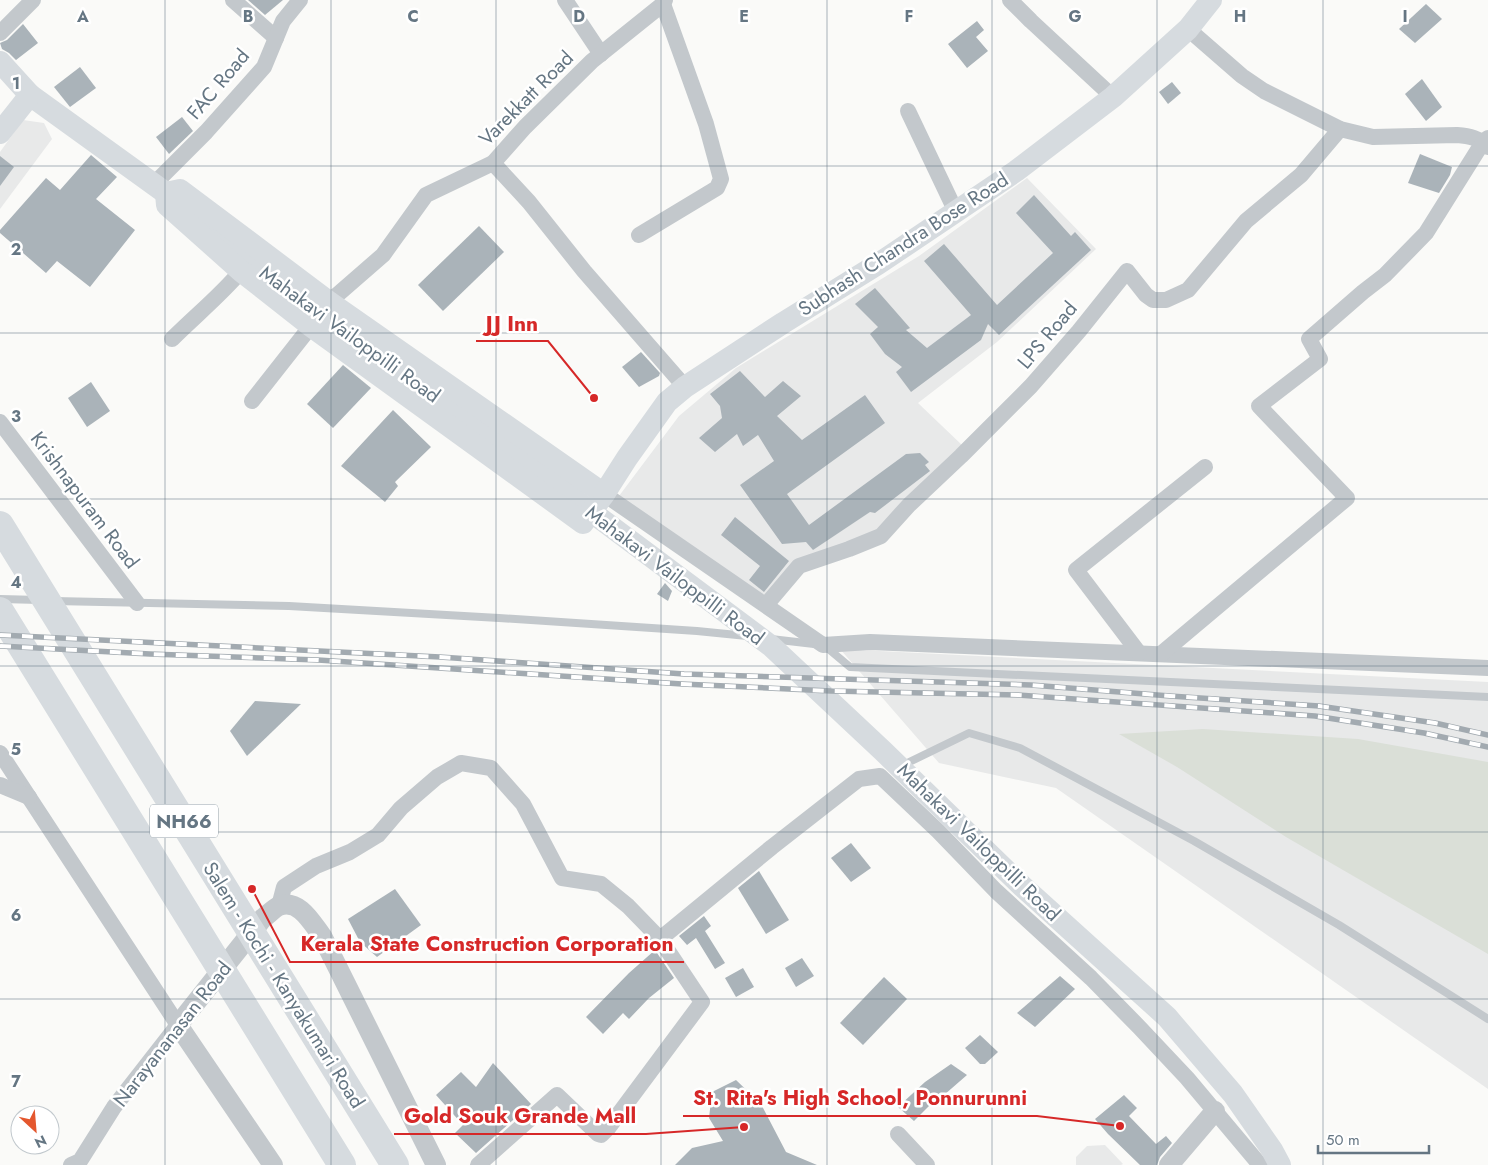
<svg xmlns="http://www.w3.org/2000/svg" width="1488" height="1165" viewBox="0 0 1488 1165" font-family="Jost,sans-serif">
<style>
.built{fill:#e8e9e9}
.green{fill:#dadfd7}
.building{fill:#aab3b9}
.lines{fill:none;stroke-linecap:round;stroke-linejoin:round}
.service{stroke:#c3c8cc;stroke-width:8}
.minor{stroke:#c3c8cc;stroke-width:16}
.tertiary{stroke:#c3c8cc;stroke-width:20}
.secondary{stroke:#d6dbdf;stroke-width:22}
.trunk{stroke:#d6dbdf;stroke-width:28}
.rail-casing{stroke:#a2aab0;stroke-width:5.5}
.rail{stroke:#fff;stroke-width:4;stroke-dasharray:11;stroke-linecap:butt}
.grid{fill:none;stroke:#657683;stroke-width:1;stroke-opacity:0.55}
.labels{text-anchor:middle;stroke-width:5;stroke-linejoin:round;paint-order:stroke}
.shield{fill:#fff;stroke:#939fa8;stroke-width:1}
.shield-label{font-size:19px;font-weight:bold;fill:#657683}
.street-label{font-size:20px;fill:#657683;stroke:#fff}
.grid-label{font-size:16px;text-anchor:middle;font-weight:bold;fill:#657683;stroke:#fff;stroke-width:5;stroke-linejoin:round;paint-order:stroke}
.leader{fill:none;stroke:#d62828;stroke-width:2}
.callout-dot{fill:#d62828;stroke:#fff;stroke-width:2}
.callout-label{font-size:21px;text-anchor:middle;font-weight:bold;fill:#d62828;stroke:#fff;stroke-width:5;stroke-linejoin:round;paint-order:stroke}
</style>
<rect width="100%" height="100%" fill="#fafaf8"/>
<g class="built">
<path d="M23,120L44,123L52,139L0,209V152Z"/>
<path d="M1027,178L1096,249L997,342L918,403L963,446L877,532L797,562L765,599L619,496L679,416L736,368L919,256Z"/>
<path d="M840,649L1488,682V1089L1056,788L939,763Z"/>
<path d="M1105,1145L1123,1164L1121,1165H1076V1157L1087,1146Z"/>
</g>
<path class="green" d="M1203,729L1358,739L1488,762V954L1286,837L1177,767L1119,734Z"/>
<g class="building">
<path d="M248,0H283L265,15Z"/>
<path d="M1426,4L1442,19L1415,43L1399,29Z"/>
<path d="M977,21L984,30L976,37L988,51L967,68L948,44Z"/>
<path d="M23,24L38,43L16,60L9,53L2,49L0,43L7,40Z"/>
<path d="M80,67L96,88L70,107L54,87Z"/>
<path d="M1422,79L1442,107L1426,121L1405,94Z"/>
<path d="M1172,82L1181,93L1168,104L1159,92Z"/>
<path d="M182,117L193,131L169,154L156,137Z"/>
<path d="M1420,154L1452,167L1450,175L1439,193L1408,183Z"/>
<path d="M91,155L117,177L96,199L135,230L90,287L57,261L46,273L0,233V230L46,178L60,190Z"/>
<path d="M0,156L14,167L0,186Z"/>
<path d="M1034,195L1071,236L1075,232L1091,250L999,335L988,324L981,340L911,392L896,372L902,367L885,354L870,334L878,327L855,304L875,288L910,328L906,330L927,348L971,315L924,261L944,244L997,305L1053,253L1016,213Z"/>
<path d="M479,226L504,252L443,311L418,285Z"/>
<path d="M641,352L660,373L659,376L639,387L622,367Z"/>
<path d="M343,365L371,388L333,428L307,404Z"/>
<path d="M740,371L765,397L783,381L801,396L777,416L802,440L865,395L885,423L787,494L809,525L906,454L920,453L929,462L925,465L930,471L875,513L870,512L813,550L806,542L782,544L740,485L774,461L758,435L743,446L737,434L715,452L699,438L722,418L720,406L710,394Z"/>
<path d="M91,382L110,411L87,427L68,398Z"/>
<path d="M393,410L431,447L395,482L398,486L385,502L341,466Z"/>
<path d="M735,517L789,561L764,592L749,580L760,566L721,535Z"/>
<path d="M665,583L672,591L668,601L657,594Z"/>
<path d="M255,701L301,704L247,756L230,731Z"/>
<path d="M851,843L871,868L851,882L831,858Z"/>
<path d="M759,871L789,920L766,934L738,888Z"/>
<path d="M395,889L421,925L377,957L360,942L348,919Z"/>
<path d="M704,916L711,926L705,931L725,963L715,969L696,938L687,945L679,936Z"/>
<path d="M655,950L674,978L649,998L629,1019L623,1013L603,1034L586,1017L629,973Z"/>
<path d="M802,958L814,976L796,987L785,968Z"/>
<path d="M743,968L754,987L736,997L725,978Z"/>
<path d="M1060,976L1075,989L1035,1027L1017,1013Z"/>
<path d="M884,977L907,999L863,1045L840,1023Z"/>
<path d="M980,1035L998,1052L985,1064H980L965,1048Z"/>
<path d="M493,1063L531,1104L476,1153L455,1133L463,1125L436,1095L461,1072L476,1087Z"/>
<path d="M951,1064L967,1075L944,1095L942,1093L914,1121L898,1107L925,1082Z"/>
<path d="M736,1080L761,1104L786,1152L817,1165H675L692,1148L723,1141L709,1118L712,1092Z"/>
<path d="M1124,1095L1137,1108L1129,1116L1156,1144L1166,1136L1172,1143L1160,1157L1157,1165H1140L1108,1134L1095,1119Z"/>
</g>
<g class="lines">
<g class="service">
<path d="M0,599L40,600"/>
<path d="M54,601L289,606L499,618L697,631L747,636"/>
<path d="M771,639L814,644"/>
<path d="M825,646L850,667L1488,697"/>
<path d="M901,766L969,733L1020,748L1194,841L1339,925L1488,1019"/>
</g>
<g class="minor">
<path d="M233,0L276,38"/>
<path d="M565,0L601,54"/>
<path d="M1010,0L1031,21L1113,97"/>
<path d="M1188,29L1242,76L1264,91L1340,129L1373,137L1457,135C1469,136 1480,138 1488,147"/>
<path d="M0,33L33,0"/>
<path d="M908,111L956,212"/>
<path d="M493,163L529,202L584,271L685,387"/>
<path d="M154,184L206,132L264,67L283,21L300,0"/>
<path d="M639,235L717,188L721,179L706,124L663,4"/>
<path d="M329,302L383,255L426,195L493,163L525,127L592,61L663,4L665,0"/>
<path d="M172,339C195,316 221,295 241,271"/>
<path d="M252,401L311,326"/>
<path d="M0,422L137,603"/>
<path d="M604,494L823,645L870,642L1488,668"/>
<path d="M766,605L799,566L849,549L881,536L909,505L961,456L1031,386L1079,331L1127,271L1146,295L1153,300H1166L1188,290L1246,221L1301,175L1340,129"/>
<path d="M1139,653L1076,570L1205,467"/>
<path d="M1161,654L1347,498L1259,406L1320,359L1309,339L1363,292L1385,275L1426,233L1483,142L1488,138"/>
<path d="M0,753L178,1025L114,1107L80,1161L71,1165"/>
<path d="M0,785L29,797"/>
<path d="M279,906L284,887L316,866L350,852L378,835L401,808L437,777L461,763L491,768L523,804L562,878L601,884L628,906L660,939L772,847L859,779L880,776L938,831L996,891L1091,978L1139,1027L1187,1078L1260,1165"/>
<path d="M898,1134L927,1165"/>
<path d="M478,1165L557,1095L598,1134L601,1135L609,1127L702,1002L660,939"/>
</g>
<g class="tertiary">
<path d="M273,1165L178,1025L263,918C268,915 274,908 279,906C299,898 312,923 322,936L436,1165"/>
<path d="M1169,1165L1215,1111"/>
</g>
<g class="secondary">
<path d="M0,62L30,95L199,217L273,279L471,422L771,646L883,751L1022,886L1167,1017L1233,1094L1272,1150L1280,1165"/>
<path d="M0,133L30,95"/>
<path d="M180,190L329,302L604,494L583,523L311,326L241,271L167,205L166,193Z"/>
<path d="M604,494L627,458L667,402L685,387L783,323L878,264L1016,171L1113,97L1188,29L1211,0"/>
</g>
<g class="trunk">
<path d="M0,525L395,1165"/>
<path d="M0,611L342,1165"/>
</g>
<defs>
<g id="rail">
<path d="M0,635L440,657L684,674L1031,685L1170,696L1319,706L1435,723L1488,735"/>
<path d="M0,646L150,654L318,660L682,684L831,691L1018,695L1315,716L1424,733L1488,747"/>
</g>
</defs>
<use href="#rail" class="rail-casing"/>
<use href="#rail" class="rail"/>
</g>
<path class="grid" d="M165,0V1165M331,0V1165M496,0V1165M661,0V1165M827,0V1165M992,0V1165M1157,0V1165M1323,0V1165M0,166H1488M0,333H1488M0,499H1488M0,666H1488M0,832H1488M0,999H1488"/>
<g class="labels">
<rect class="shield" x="150" y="804.5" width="68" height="33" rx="4"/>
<g class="shield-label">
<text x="184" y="828">NH66</text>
</g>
<g class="street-label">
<text transform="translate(218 84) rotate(-50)" y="7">FAC Road</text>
<text transform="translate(526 98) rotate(-45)" y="7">Varekkatt Road</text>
<text transform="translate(903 244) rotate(-33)" y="7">Subhash Chandra Bose Road</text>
<text transform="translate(350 334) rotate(36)" y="7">Mahakavi Vailoppilli Road</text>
<text transform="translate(1047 335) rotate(-50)" y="7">LPS Road</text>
<text transform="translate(85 500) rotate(53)" y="7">Krishnapuram Road</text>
<text transform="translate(675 575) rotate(37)" y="7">Mahakavi Vailoppilli Road</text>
<text transform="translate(979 842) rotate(44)" y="7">Mahakavi Vailoppilli Road</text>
<text transform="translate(284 985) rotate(58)" y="7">Salem - Kochi - Kanyakumari Road</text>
<text transform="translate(172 1034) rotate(-52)" y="7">Narayananasan Road</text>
</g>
</g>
<g class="grid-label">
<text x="83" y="22">A</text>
<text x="248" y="22">B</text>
<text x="413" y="22">C</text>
<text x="579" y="22">D</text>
<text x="744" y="22">E</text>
<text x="909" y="22">F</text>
<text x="1075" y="22">G</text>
<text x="1240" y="22">H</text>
<text x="1405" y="22">I</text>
<text x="16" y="89">1</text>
<text x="16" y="255">2</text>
<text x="16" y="422">3</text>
<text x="16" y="588">4</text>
<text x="16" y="755">5</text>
<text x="16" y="921">6</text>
<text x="16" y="1087">7</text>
</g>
<path class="leader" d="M594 398L548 341H476M252 889L290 962H684M1120 1126L1037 1116H683M744 1127L646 1134H394"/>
<g class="callout-dot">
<circle cx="594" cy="398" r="5"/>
<circle cx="252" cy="889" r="5"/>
<circle cx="1120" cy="1126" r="5"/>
<circle cx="744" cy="1127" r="5"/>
</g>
<g class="callout-label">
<text x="512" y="331">JJ Inn</text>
<text x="487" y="951">Kerala State Construction Corporation</text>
<text x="860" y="1105">St. Rita's High School, Ponnurunni</text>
<text x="520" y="1123">Gold Souk Grande Mall</text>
</g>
<g transform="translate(35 1130) rotate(154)"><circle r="24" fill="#ffffff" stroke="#c1c8cd"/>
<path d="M0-4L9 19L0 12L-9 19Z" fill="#e4572e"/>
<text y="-8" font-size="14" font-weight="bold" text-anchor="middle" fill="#657683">N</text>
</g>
<path d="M1318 1145v8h111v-8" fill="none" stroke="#657683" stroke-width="2.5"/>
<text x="1326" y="1145" font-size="15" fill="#657683" stroke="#ffffff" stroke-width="4" paint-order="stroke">50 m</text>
</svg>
